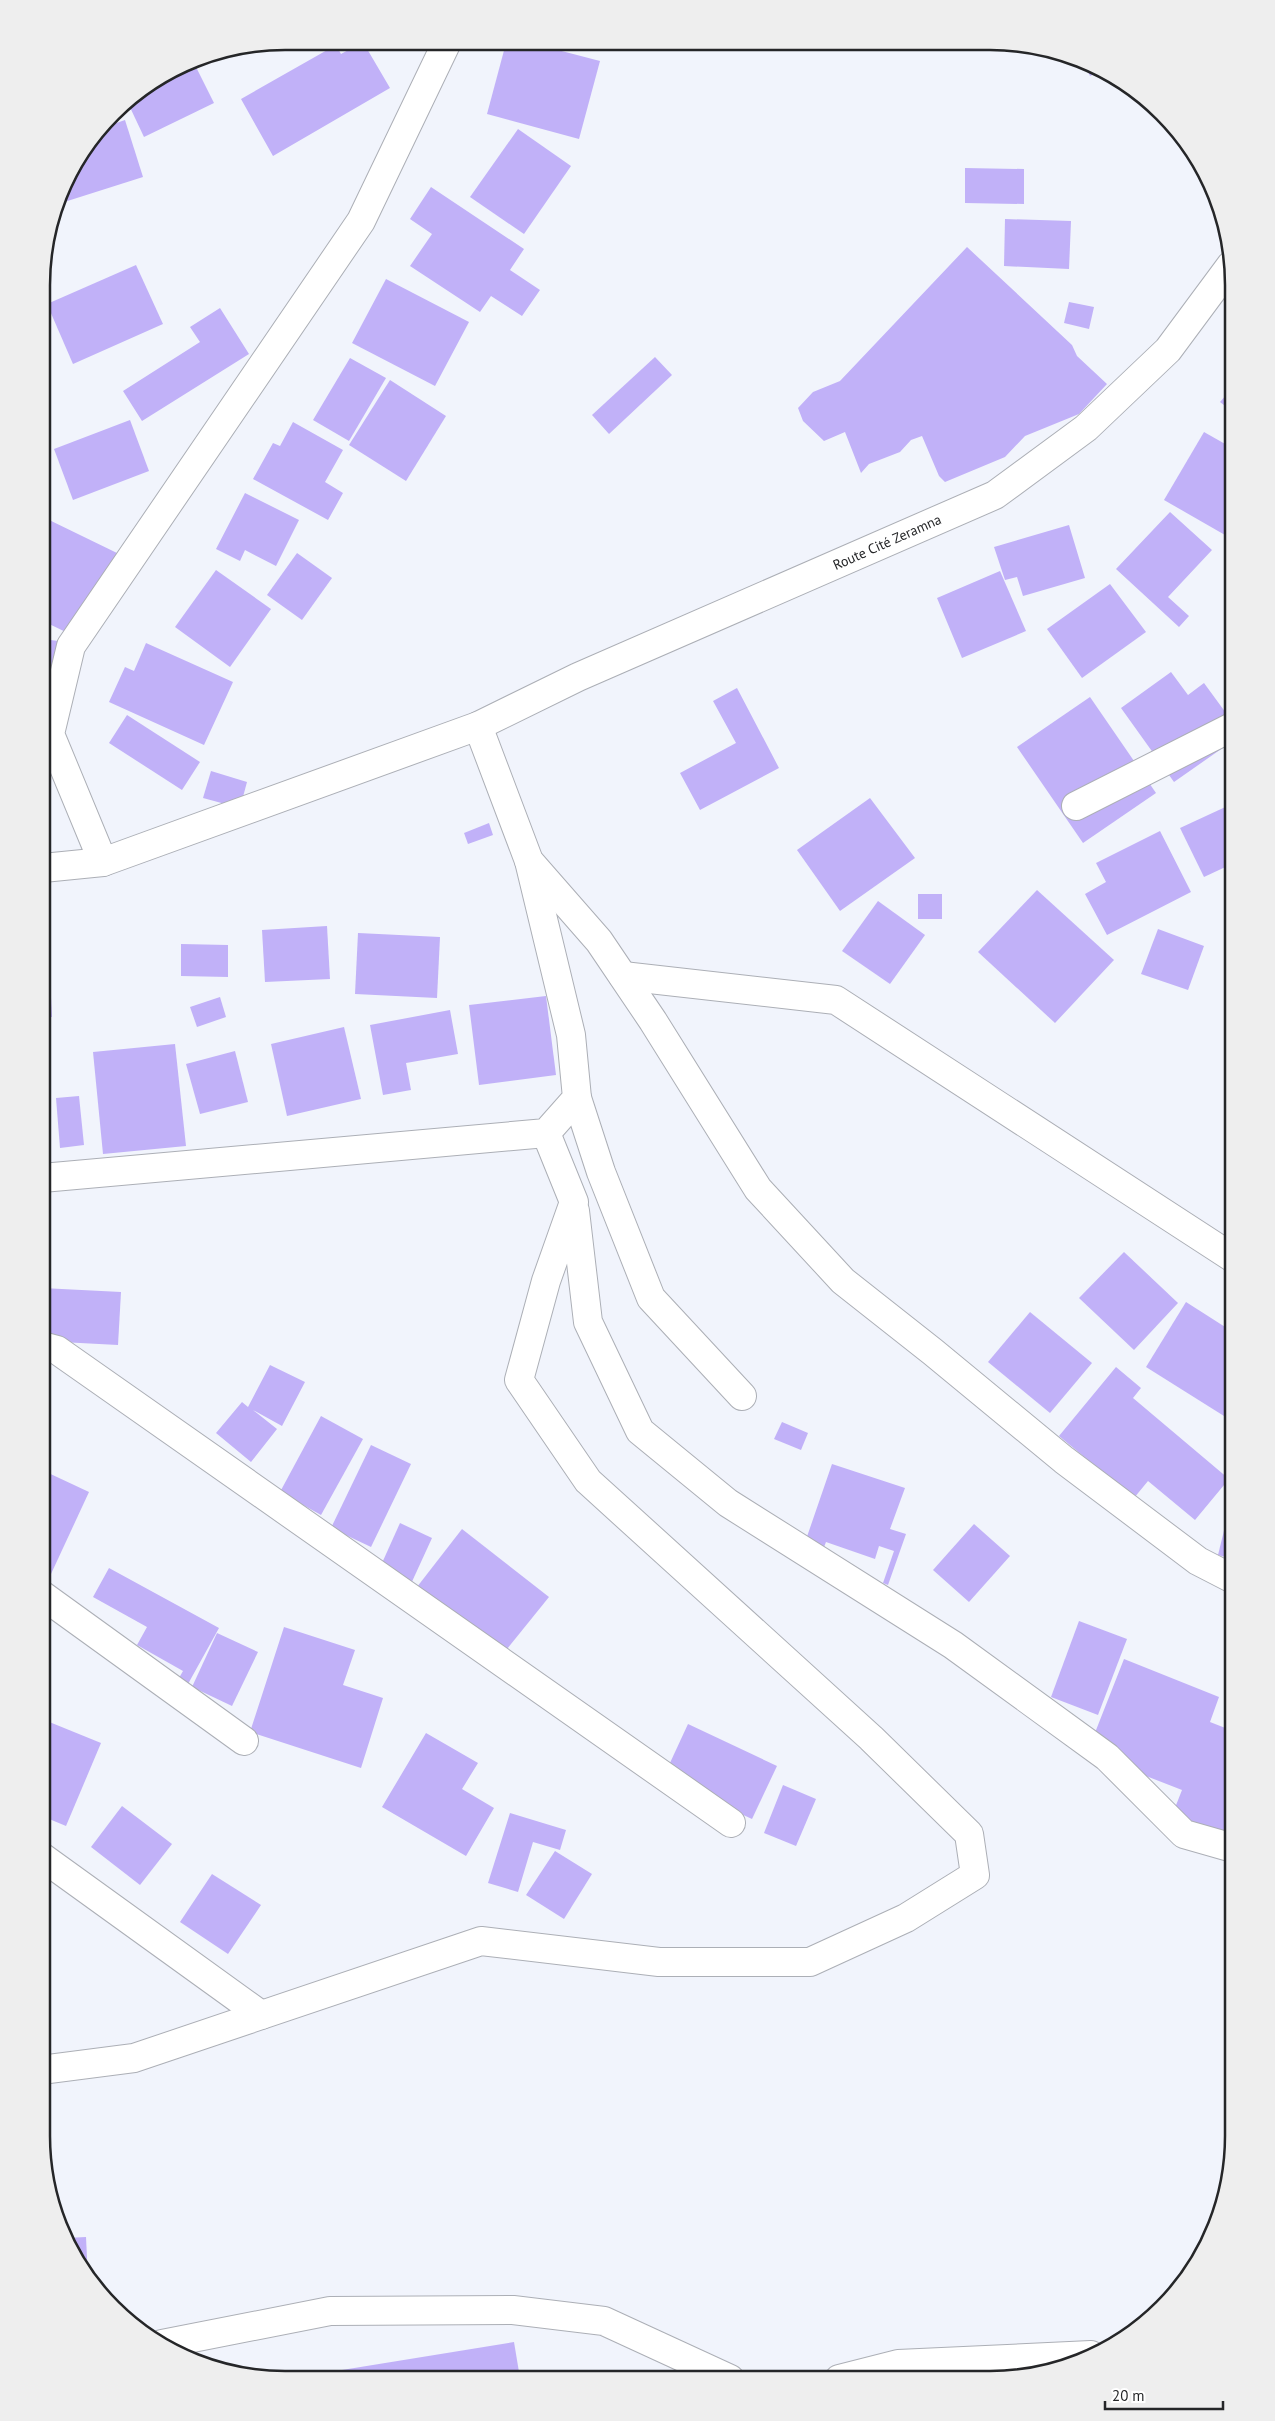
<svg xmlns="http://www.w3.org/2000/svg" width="1275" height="2421" viewBox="0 0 1275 2421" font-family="'PT Sans',sans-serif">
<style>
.building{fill:#c1b1f8}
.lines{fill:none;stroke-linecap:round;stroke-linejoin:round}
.street-casing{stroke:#acafb6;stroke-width:30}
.secondary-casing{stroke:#acafb6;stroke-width:30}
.street{stroke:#fff;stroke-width:28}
.secondary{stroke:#fff;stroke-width:28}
.labels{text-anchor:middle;stroke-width:4.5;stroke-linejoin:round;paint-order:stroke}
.street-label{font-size:14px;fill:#252628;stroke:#fff}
.rim{fill:none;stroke:#252628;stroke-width:2.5}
</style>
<rect width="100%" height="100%" fill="#f1f4fc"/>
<g class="building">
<path d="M363,42L390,88L273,156L241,99L336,45L341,54Z"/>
<path d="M506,43H531L600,61L579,139L487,114Z"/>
<path d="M1083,61L1098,67L1103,70L1090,76Z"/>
<path d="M196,67L214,103L144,137L127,101Z"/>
<path d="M125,120L143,177L58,204L67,177L105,127Z"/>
<path d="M518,129L571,166L524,234L470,197Z"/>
<path d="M965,168L1024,169V204L965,203Z"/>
<path d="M431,187L524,249L510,270L540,290L522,316L491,296L480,312L410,266L432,234L410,219Z"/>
<path d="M1005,219L1071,221L1069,269L1004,266Z"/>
<path d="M967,247L1072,345L1077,356L1107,384L1079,414L1025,436L1005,457L945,482L939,476L922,436L911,440L900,452L869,464L861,473L845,432L824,441L803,421L798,408L813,392L840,381Z"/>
<path d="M136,265L163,324L73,364L47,304Z"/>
<path d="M386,279L469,322L435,386L352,343Z"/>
<path d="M1069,302L1094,307L1089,329L1064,323Z"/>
<path d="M220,308L249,354L142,421L123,391L200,342L190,327Z"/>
<path d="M655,357L672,375L609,434L592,415Z"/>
<path d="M350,358L386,378L349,441L313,420Z"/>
<path d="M390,380L446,416L406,481L349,445Z"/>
<path d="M1234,386V413L1220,402Z"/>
<path d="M130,420L149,471L73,500L54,449Z"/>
<path d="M293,422L343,450L325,482L343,493L328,520L253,479L273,443L280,446Z"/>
<path d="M1204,432L1234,449V519L1225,535L1164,500Z"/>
<path d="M245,493L299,520L276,566L245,550L240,561L216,549Z"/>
<path d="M1170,512L1212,550L1168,597L1189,616L1179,627L1116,569Z"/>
<path d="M43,517L117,553L76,637L43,621Z"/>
<path d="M1069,525L1085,578L1023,596L1017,577L1005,580L994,547Z"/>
<path d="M297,553L332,578L302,620L267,595Z"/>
<path d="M216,570L271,609L230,667L175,627Z"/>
<path d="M1000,571L1026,631L962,658L937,598Z"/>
<path d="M1110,584L1146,632L1082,678L1047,629Z"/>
<path d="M43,639L73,643L43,751Z"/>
<path d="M146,643L233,682L204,745L109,702L125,667L134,671Z"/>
<path d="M1171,672L1188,695L1204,683L1234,724V740L1174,782L1121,708Z"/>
<path d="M737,688L779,768L700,810L680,773L736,743L713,701Z"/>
<path d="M1090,697L1156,793L1083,843L1017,747Z"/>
<path d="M127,715L200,762L182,790L109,743Z"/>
<path d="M211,771L247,782L240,808L203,798Z"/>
<path d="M870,798L915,858L840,911L797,850Z"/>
<path d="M1234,803V863L1204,877L1180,828Z"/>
<path d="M489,823L493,835L468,844L464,833Z"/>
<path d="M1160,831L1191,892L1107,935L1085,894L1106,882L1096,863Z"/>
<path d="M1037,890L1114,960L1055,1023L978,952Z"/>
<rect x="918" y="894" width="24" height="25"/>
<path d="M878,901L925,935L890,984L842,951Z"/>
<path d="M327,926L330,979L265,982L262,930Z"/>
<path d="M1158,929L1204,946L1188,990L1141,974Z"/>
<path d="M358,933L440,937L437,998L355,994Z"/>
<path d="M181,944L228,945V977L181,976Z"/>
<path d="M43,959H49L52,1017H42Z"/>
<path d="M546,996L556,1075L479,1085L469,1005Z"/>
<path d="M220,997L226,1017L197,1027L190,1007Z"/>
<path d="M450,1010L458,1054L406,1063L411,1090L383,1095L370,1025Z"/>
<path d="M344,1027L361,1099L287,1116L271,1044Z"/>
<path d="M175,1044L186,1146L103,1154L93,1052Z"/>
<path d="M235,1051L248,1102L200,1114L186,1064Z"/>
<path d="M79,1096L84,1145L60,1148L56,1098Z"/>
<path d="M1124,1252L1178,1303L1134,1350L1079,1298Z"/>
<path d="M42,1288L121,1292L118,1345L42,1341Z"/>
<path d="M1186,1302L1233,1332V1401L1224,1416L1146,1367Z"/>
<path d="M1030,1312L1092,1363L1050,1413L988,1362Z"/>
<path d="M270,1365L305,1382L282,1426L253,1410L277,1429L251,1462L216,1433L242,1402L248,1407Z"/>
<path d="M1116,1367L1141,1388L1133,1398L1229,1479L1195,1520L1148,1481L1134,1498L1059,1436Z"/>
<path d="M321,1416L363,1439L321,1515L280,1492Z"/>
<path d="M782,1422L808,1433L801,1450L774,1439Z"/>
<path d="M371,1445L411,1464L371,1547L331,1528Z"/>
<path d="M832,1464L905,1488L890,1529L906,1534L888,1585L883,1583L894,1551L879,1546L875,1559L826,1542L818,1563L800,1557Z"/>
<path d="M42,1470L89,1492L51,1574L42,1569Z"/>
<path d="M1233,1494V1559L1218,1555Z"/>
<path d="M400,1523L432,1538L410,1586L378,1572Z"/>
<path d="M974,1524L1010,1556L969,1602L933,1570Z"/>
<path d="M462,1529L549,1597L503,1654L417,1587Z"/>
<path d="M109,1568L219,1628L188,1684L179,1678L183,1671L137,1645L147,1627L93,1597Z"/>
<path d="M1079,1621L1127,1639L1098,1715L1051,1697Z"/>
<path d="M284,1627L355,1650L343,1685L383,1698L361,1768L250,1732Z"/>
<path d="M217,1633L258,1652L232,1706L192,1687Z"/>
<path d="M1124,1659L1219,1697L1210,1722L1233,1731V1848L1169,1823L1182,1790L1087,1753Z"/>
<path d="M42,1719L101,1743L66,1826L42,1816Z"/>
<path d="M688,1724L777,1766L752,1819L663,1778Z"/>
<path d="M426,1733L478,1763L462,1789L494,1808L466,1856L382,1807Z"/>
<path d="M783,1785L816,1799L796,1846L764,1833Z"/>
<path d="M122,1806L172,1844L140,1885L91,1847Z"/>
<path d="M510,1813L566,1830L560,1850L533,1842L518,1892L488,1883Z"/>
<path d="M555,1851L592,1874L564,1919L526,1895Z"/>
<path d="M212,1874L261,1905L228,1954L180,1922Z"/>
<path d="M86,2237L88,2278L82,2272L66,2238Z"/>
<path d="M514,2342L520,2378H306L305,2376Z"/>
</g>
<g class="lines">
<defs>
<g id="street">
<path d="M1076,806L1234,726"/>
<path d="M103,862L50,734L71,646L361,221L447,42"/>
<path d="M43,868L103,862L478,726"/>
<path d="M623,976L836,1000L1233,1258"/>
<path d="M577,1098L601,1172L651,1298L742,1396"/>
<path d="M42,1178L546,1133L577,1098L571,1035L529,861"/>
<path d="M575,1211L588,1322L640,1431L728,1503L953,1645L1107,1757L1184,1834L1233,1848"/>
<path d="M42,1346L57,1350L731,1823"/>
<path d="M42,1595L244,1741"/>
<path d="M42,1857L261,2015"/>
<path d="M41,2070L134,2058L481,1941L659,1962H810L906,1918L975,1875L969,1834L871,1738L588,1481L519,1380L546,1281L574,1202L546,1133"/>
<path d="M162,2344L330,2311L513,2310L604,2321L730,2379"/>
<path d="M839,2379L898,2364L1091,2355"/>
</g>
<path id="secondary" d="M1231,265L1168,350L1086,428L995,495L578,677L478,726L529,861L599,941L653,1021L758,1189L843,1281L933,1352L1064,1460L1198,1561L1233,1579"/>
</defs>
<use href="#street" class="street-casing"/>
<use href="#secondary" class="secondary-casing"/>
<use href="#street" class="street"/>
<use href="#secondary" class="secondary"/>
</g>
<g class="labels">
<g class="street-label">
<text transform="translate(887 542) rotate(-24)" y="5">Route Cité Zeramna</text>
</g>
</g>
<path d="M0 0H1275V2421H0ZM285 50H990A235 235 0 0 1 1225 285V2136A235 235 0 0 1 990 2371H285A235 235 0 0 1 50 2136V285A235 235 0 0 1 285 50Z" fill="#eee" fill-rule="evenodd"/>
<path class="rim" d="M285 50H990A235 235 0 0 1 1225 285V2136A235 235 0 0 1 990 2371H285A235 235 0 0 1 50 2136V285A235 235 0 0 1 285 50Z"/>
<path d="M1105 2401v8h118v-8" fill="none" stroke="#252628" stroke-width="2.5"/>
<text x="1112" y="2401" font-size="15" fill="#252628" stroke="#ffffff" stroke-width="4" paint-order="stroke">20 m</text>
</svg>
